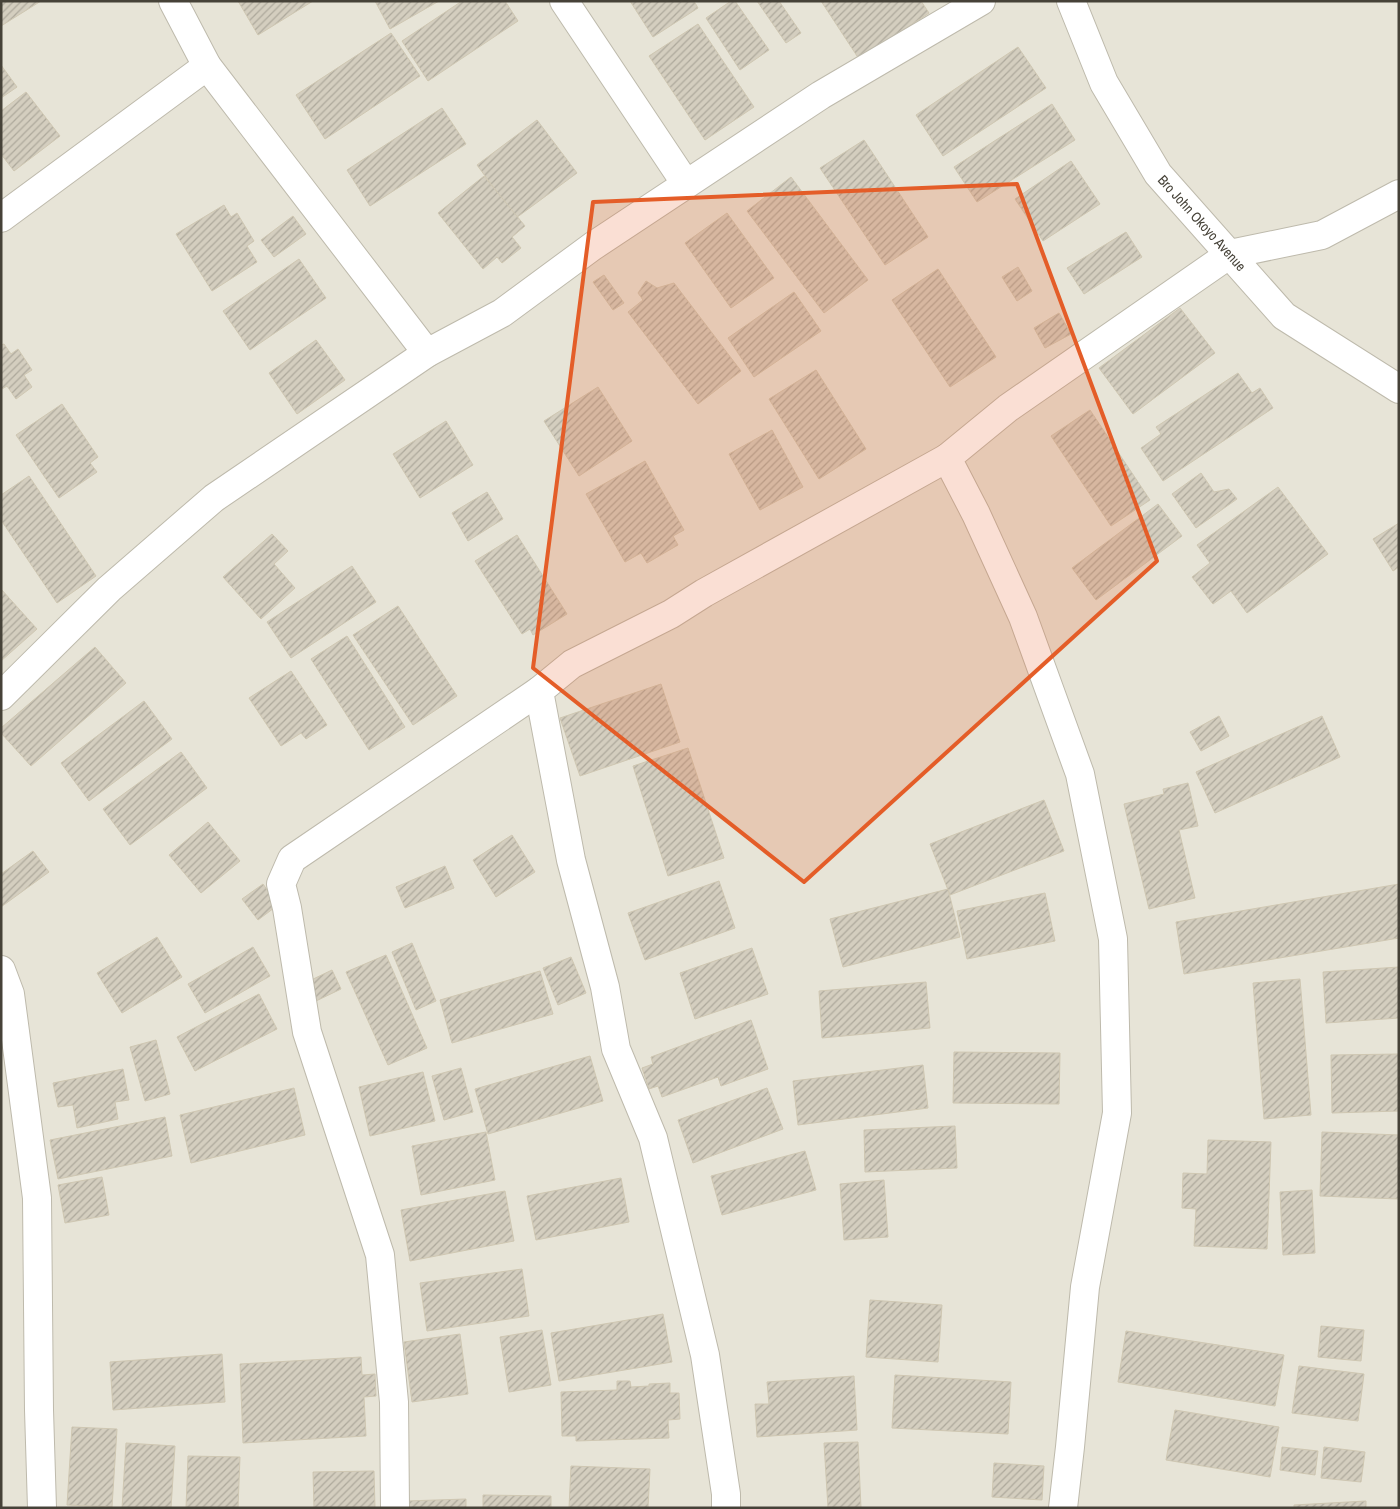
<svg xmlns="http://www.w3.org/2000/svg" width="1400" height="1509" viewBox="0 0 1400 1509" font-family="'Archivo Narrow',sans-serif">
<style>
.residential{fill:#e7e4d7}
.building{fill:url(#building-hatch);stroke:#cfc7b2}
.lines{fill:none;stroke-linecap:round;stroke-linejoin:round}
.minor-casing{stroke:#bebaac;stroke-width:30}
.minor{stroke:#fff;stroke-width:28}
.marked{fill:#e45d28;fill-opacity:0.2;stroke:#e45d28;stroke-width:4;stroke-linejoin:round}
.labels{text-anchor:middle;stroke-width:5;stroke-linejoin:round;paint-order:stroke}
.street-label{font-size:14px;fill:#464238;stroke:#fff}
</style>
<defs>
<pattern id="building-hatch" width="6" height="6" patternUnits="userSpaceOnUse" patternTransform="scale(1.25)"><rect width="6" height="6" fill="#d4cebf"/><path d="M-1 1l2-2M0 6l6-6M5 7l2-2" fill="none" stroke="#aea99c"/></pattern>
</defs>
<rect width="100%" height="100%" fill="#f3f1e9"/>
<rect class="residential" x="1" y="1" width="1398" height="1507"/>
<g class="building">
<path d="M1,1H41L1,26Z"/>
<path d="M238,1H313L258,35Z"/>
<path d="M375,1H439L390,29Z"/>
<path d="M462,1H505L518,21L428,81L402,41Z"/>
<path d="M630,1H694L698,8L653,37Z"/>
<path d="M731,1H735L769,50L740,70L706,18Z"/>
<path d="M757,1H779L801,33L786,43Z"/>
<path d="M821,1H921L929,13L859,59Z"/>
<path d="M698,24L754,107L705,140L649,56Z"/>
<path d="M391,33L420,76L325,139L296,95Z"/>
<path d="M1018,47L1046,88L943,156L916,115Z"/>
<path d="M1,65L17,87L1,98Z"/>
<path d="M26,92L60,136L14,171L1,154V111Z"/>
<path d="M1052,104L1075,140L977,202L954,167Z"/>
<path d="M442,108L466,144L370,206L347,170Z"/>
<path d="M537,120L577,173L516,218L477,165Z"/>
<path d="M864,140L928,237L885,265L820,168Z"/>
<path d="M1071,161L1100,204L1043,241L1015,199Z"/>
<path d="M484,176L525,226L512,237L521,248L502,263L497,257L483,269L438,213Z"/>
<path d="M791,177L868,280L824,313L747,211Z"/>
<path d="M224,205L231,217L237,213L254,241L247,246L257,262L212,291L176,234Z"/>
<path d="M727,213L774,278L731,308L685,243Z"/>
<path d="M293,216L306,234L274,257L261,240Z"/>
<path d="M1126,232L1142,257L1084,294L1067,268Z"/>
<path d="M299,259L326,298L250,350L223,311Z"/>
<path d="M1018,267L1032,291L1017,301L1002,277Z"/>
<path d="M938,269L996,357L950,387L892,300Z"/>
<path d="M604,275L624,303L613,310L593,282Z"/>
<path d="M646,281L657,288L674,283L741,371L698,404L628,312L643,300L638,293Z"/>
<path d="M794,292L821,331L754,377L728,338Z"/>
<path d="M1180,308L1215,353L1133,414L1099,368Z"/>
<path d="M1059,313L1071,334L1045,348L1034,328Z"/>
<path d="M316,340L345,380L297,414L269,373Z"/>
<path d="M4,344L11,354L18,349L32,370L24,375L32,387L16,399L7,386L2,389L1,388V345Z"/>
<path d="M816,370L866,449L819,479L769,399Z"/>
<path d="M1238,373L1252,393L1260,388L1273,408L1163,481L1141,448L1161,434L1156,427Z"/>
<path d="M598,387L632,441L579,476L544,421Z"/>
<path d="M62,404L98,457L90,463L97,472L59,498L16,435Z"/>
<path d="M1090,410L1150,500L1111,526L1051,436Z"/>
<path d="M446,421L473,465L420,498L393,454Z"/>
<path d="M772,430L803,487L760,510L729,454Z"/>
<path d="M645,461L684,530L673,536L678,545L647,563L641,553L625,562L586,494Z"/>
<path d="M1201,473L1214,492L1229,489L1237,499L1196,528L1172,494Z"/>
<path d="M29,476L96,576L57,603L1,520V495Z"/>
<path d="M1278,487L1328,554L1247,613L1231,591L1213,604L1192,577L1210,563L1197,545Z"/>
<path d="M487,492L503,519L468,541L452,513Z"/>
<path d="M1158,504L1182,536L1096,600L1072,568Z"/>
<path d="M1399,523V567L1393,571L1373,539Z"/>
<path d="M272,534L288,551L274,564L295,588L261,619L223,577Z"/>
<path d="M517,535L567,614L533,635L530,629L522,634L475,561Z"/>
<path d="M352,566L376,602L291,658L267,622Z"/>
<path d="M1,589L37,629L1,661Z"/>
<path d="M398,606L457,696L413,725L353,635Z"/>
<path d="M347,636L405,727L369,750L311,659Z"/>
<path d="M95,647L126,683L31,766L1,733V728Z"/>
<path d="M291,671L327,725L306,739L301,733L281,746L249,698Z"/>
<path d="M661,684L680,742L580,776L560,718Z"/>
<path d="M144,701L172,739L89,801L61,763Z"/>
<path d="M1219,716L1229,736L1201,751L1190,732Z"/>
<path d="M1322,716L1340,757L1215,813L1196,772Z"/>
<path d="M688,748L724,858L668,876L633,766Z"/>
<path d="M181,752L207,788L130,845L103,809Z"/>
<path d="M1188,783L1198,826L1179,830L1195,898L1149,909L1124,804L1164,794L1163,789Z"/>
<path d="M1044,800L1064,851L950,895L930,844Z"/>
<path d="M208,822L240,861L201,893L169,855Z"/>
<path d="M512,835L535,872L496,897L473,860Z"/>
<path d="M33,851L49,872L1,907V874Z"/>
<path d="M445,866L454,888L405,908L396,887Z"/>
<path d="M719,881L735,928L645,960L628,913Z"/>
<path d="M263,884L278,905L258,920L242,899Z"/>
<path d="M1399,884V938L1184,974L1176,922Z"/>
<path d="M948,889L960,937L843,967L830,919Z"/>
<path d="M1045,893L1055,941L967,959L957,911Z"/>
<path d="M157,937L182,977L122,1013L97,973Z"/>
<path d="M412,943L436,1001L416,1010L392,952Z"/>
<path d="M253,947L270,976L205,1013L188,984Z"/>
<path d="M752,948L768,994L695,1019L680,973Z"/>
<path d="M386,955L427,1048L388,1065L346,972Z"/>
<path d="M571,957L586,993L558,1005L543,968Z"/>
<path d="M1399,967V1018L1326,1023L1323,972Z"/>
<path d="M332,970L341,989L316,1001L307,982Z"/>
<path d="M540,971L553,1014L452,1043L440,1000Z"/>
<path d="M1300,979L1311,1115L1264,1119L1253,983Z"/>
<path d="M926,982L930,1028L822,1038L819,991Z"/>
<path d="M259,994L277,1029L195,1071L177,1037Z"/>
<path d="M751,1020L768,1069L721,1086L718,1077L662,1097L658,1086L649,1089L642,1068L653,1064L651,1057Z"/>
<path d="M156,1040L170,1094L145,1101L130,1047Z"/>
<path d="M954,1052L1060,1053L1059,1104L953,1103Z"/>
<path d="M1399,1054V1111L1332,1113L1331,1055Z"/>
<path d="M590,1056L603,1101L488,1134L475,1089Z"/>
<path d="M923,1065L928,1108L798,1125L793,1081Z"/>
<path d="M461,1068L473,1112L444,1120L432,1076Z"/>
<path d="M123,1069L129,1100L115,1102L118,1119L77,1128L73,1105L58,1107L53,1083Z"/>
<path d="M423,1072L435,1121L370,1136L359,1087Z"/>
<path d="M294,1088L305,1135L191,1163L180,1115Z"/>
<path d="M767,1088L783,1129L693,1163L678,1120Z"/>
<path d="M165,1117L172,1156L58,1179L50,1140Z"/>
<path d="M955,1126L957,1168L865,1172L864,1130Z"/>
<path d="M486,1132L495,1180L421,1195L412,1146Z"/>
<path d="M1322,1132L1399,1135V1199L1320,1196Z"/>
<path d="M1208,1140L1271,1142L1267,1249L1194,1246L1196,1209L1182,1208L1183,1173L1207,1174Z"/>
<path d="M805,1151L816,1190L722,1215L711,1176Z"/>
<path d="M102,1177L109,1215L65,1223L58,1185Z"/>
<path d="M621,1178L629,1222L536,1240L527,1196Z"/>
<path d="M884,1180L888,1237L844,1240L840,1184Z"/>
<path d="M1312,1190L1315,1253L1283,1255L1280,1192Z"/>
<path d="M505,1191L514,1241L410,1261L401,1210Z"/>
<path d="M522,1269L529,1316L427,1331L420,1283Z"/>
<path d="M870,1300L942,1305L938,1362L866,1357Z"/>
<path d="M663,1314L672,1362L559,1381L551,1333Z"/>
<path d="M1321,1326L1364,1330L1361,1361L1318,1357Z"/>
<path d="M542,1330L551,1385L509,1392L500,1337Z"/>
<path d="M1126,1331L1284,1355L1275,1406L1118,1382Z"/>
<path d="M460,1334L468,1394L412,1402L404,1342Z"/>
<path d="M222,1354L225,1402L113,1410L110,1362Z"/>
<path d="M361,1357L362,1375L375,1374L376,1396L364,1397L366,1436L243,1443L240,1364Z"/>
<path d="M1299,1366L1364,1374L1358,1421L1292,1413Z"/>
<path d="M895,1375L1011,1382L1008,1434L892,1428Z"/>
<path d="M854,1376L857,1430L757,1437L755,1404H769L767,1382Z"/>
<path d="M617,1381H630L631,1387L649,1386V1384L670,1383V1393H679L680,1419L668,1420L669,1438L576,1441V1436H562L561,1392L617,1390Z"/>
<path d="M1175,1410L1279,1427L1270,1477L1166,1460Z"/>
<path d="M72,1427L117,1429L112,1507L67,1505Z"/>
<path d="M858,1442L861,1508H828L824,1443Z"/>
<path d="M126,1443L175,1446L171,1508H122Z"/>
<path d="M1282,1447L1318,1451L1315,1475L1280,1470Z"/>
<path d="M1324,1447L1365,1452L1361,1482L1321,1478Z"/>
<path d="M188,1456L240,1457L238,1508H186Z"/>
<path d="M994,1463L1044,1466L1042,1500L992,1497Z"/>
<path d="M571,1466L650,1469L648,1508H569Z"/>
<path d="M374,1471L375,1508H314L313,1472Z"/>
<path d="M483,1495L551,1496V1508H483Z"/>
<path d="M466,1499V1508H406V1501Z"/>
<path d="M1366,1501V1508H1294V1505Z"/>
</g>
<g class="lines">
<defs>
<g id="minor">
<path d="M173,1L207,66L427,353"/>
<path d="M564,1L686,184"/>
<path d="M1071,1L1104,83L1158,174L1284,316L1399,389"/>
<path d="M1,218L207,66"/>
<path d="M1,696L109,589L214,498L427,353L502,313L593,246L821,95L981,1"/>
<path d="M1,970L10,994L37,1198L39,1410L42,1508"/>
<path d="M395,1508L394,1402L380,1255L307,1032L287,908L281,884L292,859L539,691"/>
<path d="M726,1508V1494L705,1355L653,1138L616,1049L605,987L571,860L539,691L572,664L671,614L704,593L947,458"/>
<path d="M1063,1508L1070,1447L1085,1287L1117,1113L1113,939L1080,774L1023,617L976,514L947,458L1008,408L1230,254L1322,235L1399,194"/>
</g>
</defs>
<use href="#minor" class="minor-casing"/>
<use href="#minor" class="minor"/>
</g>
<path class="marked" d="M1017,184L1157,561L804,882L533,668L593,202Z"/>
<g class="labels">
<g class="street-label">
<text transform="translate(1202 223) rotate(48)" y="5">Bro John Okoyo Avenue</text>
</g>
</g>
<rect width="1400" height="1509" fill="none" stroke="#464238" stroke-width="5"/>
</svg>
